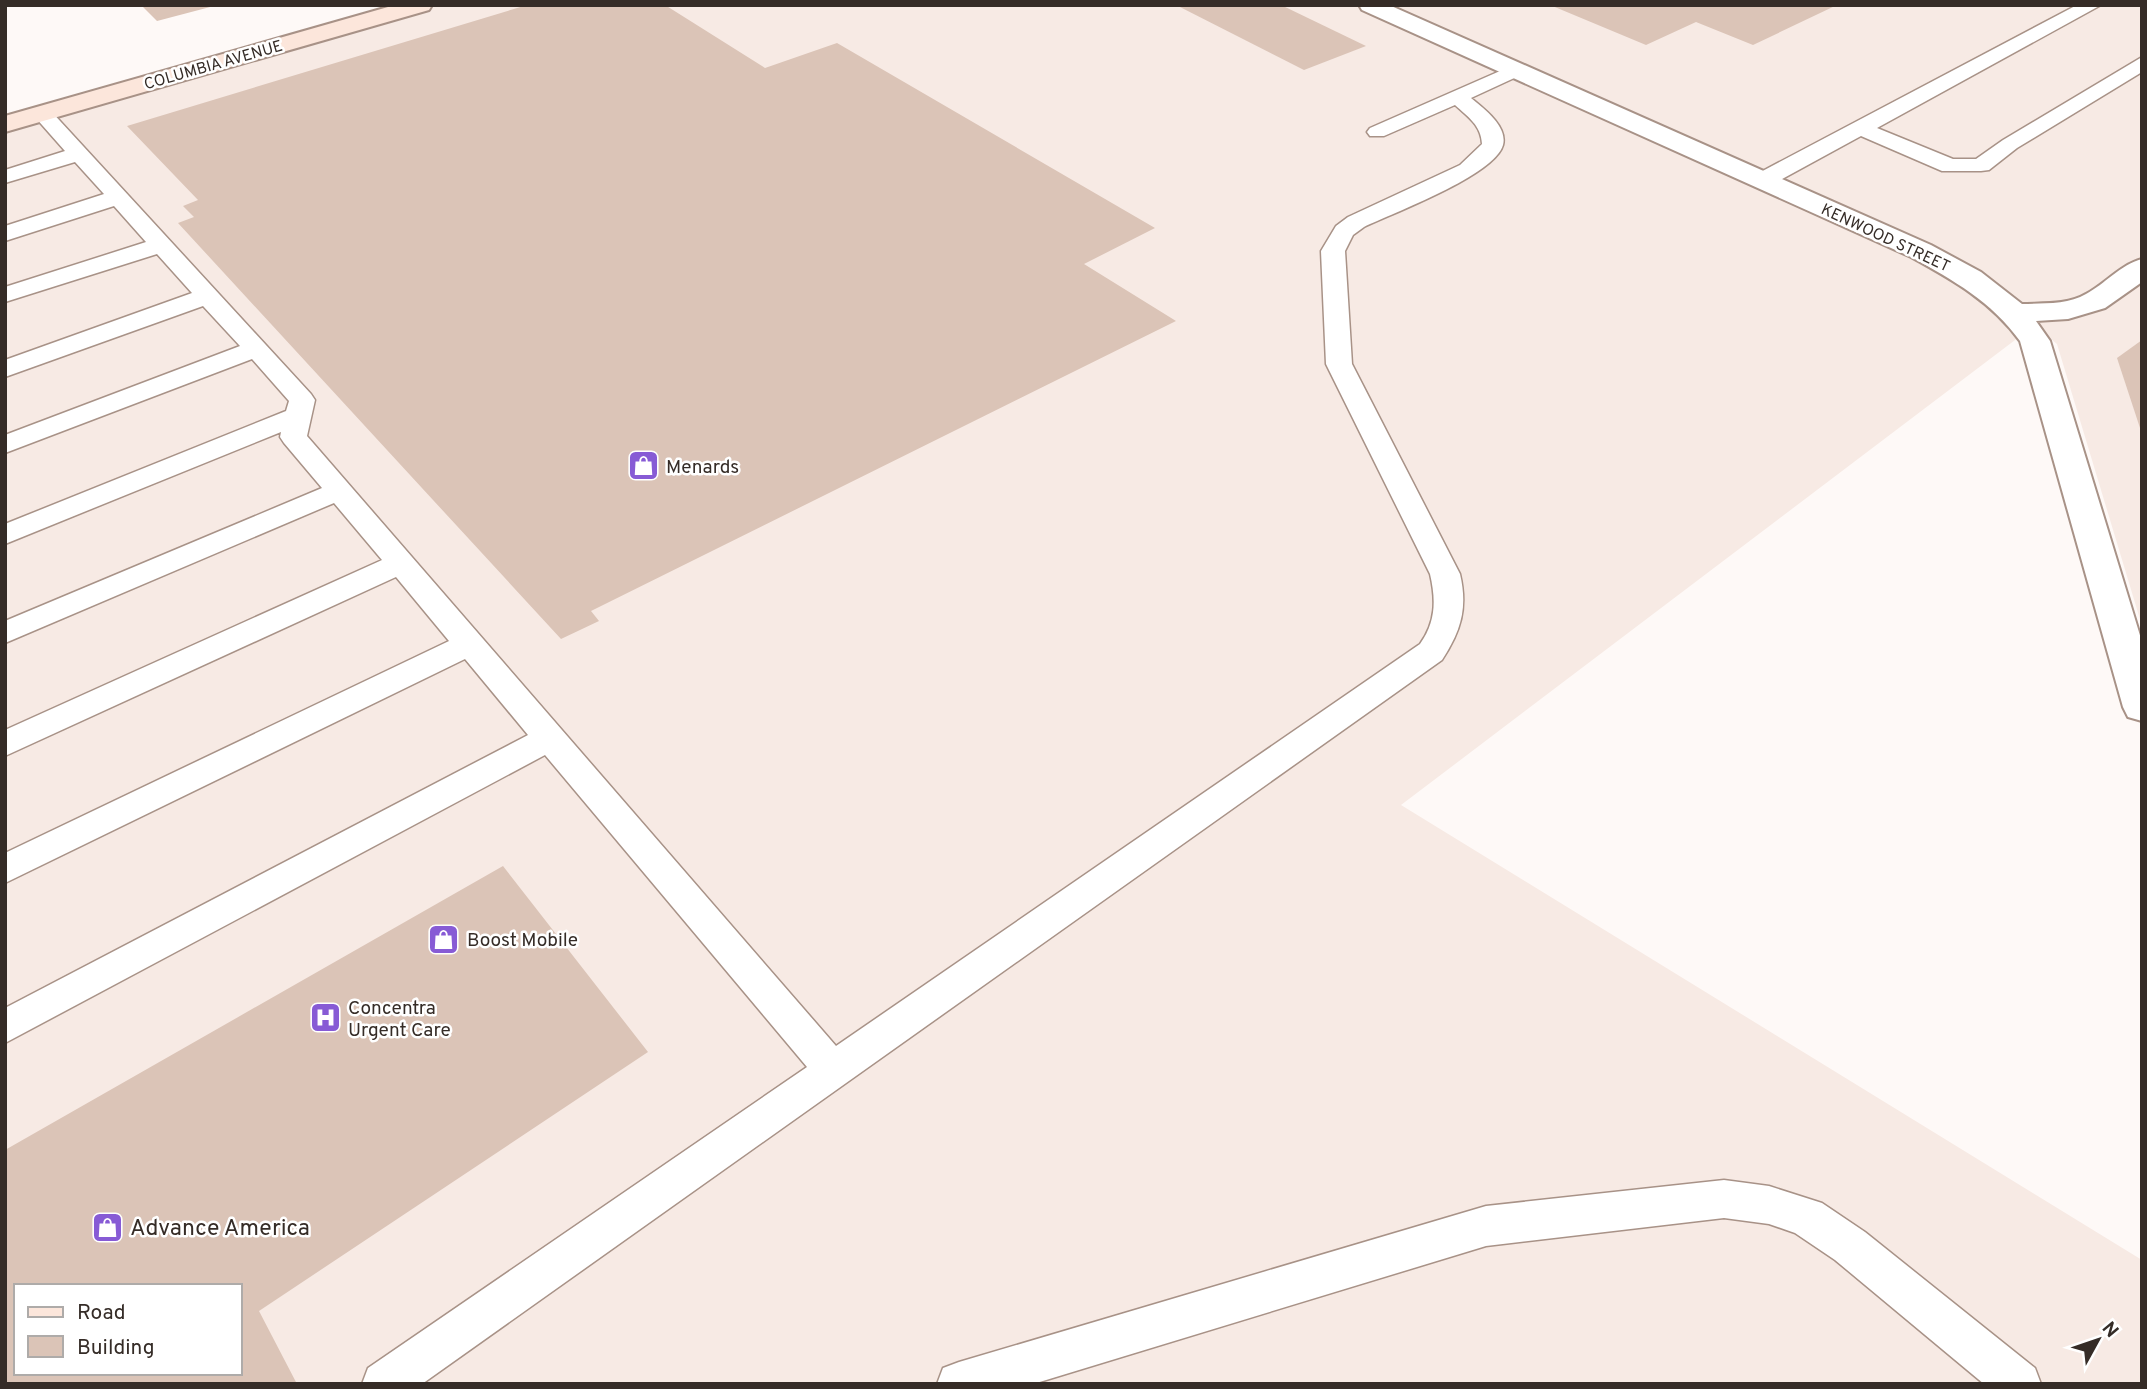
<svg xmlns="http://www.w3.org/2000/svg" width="2147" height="1389" viewBox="0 0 2147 1389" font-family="Overpass,sans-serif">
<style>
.built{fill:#f7eae4;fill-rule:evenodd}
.building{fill:#dbc4b7;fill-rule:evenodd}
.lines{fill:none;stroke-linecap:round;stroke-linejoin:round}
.lane-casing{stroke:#a89287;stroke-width:3}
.street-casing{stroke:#a89287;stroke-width:4}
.secondary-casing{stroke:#a89287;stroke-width:4}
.lane{fill:#fff;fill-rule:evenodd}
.street{fill:#fff;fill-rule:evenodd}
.secondary{fill:#fce6db;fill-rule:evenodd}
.labels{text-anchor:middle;stroke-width:5;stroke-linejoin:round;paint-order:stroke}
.far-street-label{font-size:16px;fill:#352c27;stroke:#fff}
.poi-label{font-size:19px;fill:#352c27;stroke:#fff;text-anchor:start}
.near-poi-label{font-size:23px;fill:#352c27;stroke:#fff;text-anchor:start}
</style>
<rect width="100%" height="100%" fill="#fef9f7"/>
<g class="built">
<path d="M435,5H1360L1915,254L2002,312L2023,334L1401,805L2142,1260V1384H5V128ZM16,1286H240V1373H16Z"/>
<path d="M1377,5H2142V626L2057,344L2015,309L1971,275Z"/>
</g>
<g class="building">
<path d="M141,5H214V6L157,21Z"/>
<path d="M527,5H665L765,68L837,43L1155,228L1084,264L1176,321L591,611L599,621L561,639L178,223L194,217L183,206L198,200L127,126Z"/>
<path d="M1176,5H1281L1366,46L1304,70Z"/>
<path d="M1550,5H1837L1753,45L1696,22L1646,45Z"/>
<path d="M2142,340V431H2141L2117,358Z"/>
<path d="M503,866L648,1052L259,1311L297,1384H5V1150ZM16,1286H240V1373H16Z"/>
</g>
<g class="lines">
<defs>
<g id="lane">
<path d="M2077,5H2101L1877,128L1953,159H1976L2003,140L2142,57V72L2017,148L1989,170L1981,171H1942L1861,136L1771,185H1755L1752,180L1755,175Z"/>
<path d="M1516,64L1523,66L1526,70L1523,74L1471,98C1483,108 1508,126 1503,145C1495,175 1393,213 1364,227L1353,235L1345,251L1352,364L1460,574C1468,608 1461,631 1442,660L422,1384H362L368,1368L807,1067L545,755L5,1043V1008L528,735L465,659L5,883V853L449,641L396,577L5,756V730L382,560L334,503L5,643V621L322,488L284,443L280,437L281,432L5,544V524L286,411L289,401L252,359L5,453V435L240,346L203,306L5,377V360L192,293L157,254L5,302V287L146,242L114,206L5,241V226L104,194L75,162L5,183V170L65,151L35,117L32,113L35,109H49L311,394L315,400L307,436L836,1046L1420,644C1436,622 1436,600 1430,574L1326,364L1321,251L1336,226L1348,217L1460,165L1482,144C1481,125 1468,117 1455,105L1384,136H1370L1367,132L1370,128Z"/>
<path d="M1724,1180L1769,1186L1822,1203L1865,1232L2035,1368L2041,1384H1984L1835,1260L1795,1233L1769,1224L1724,1218L1486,1246L1033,1384H937L943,1368L959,1362L1486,1206Z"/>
</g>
<path id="street" d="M1359,5H1389L1931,245L1981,272L2022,304C2042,303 2068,305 2086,294C2105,284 2120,265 2142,259V282L2105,308L2068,319L2036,321L2050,341L2142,642V721L2128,717L2123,707L2020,341C1992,302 1953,280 1911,257L1362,10Z"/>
<path id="secondary" d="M395,5H432L429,10L5,132V116Z"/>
</defs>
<use href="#lane" class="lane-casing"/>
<use href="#street" class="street-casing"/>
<use href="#secondary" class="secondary-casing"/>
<use href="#lane" class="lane"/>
<use href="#street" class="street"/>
<use href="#secondary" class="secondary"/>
</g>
<defs>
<symbol id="shop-square" viewBox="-11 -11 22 22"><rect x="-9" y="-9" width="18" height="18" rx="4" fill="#875bd5" stroke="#fff"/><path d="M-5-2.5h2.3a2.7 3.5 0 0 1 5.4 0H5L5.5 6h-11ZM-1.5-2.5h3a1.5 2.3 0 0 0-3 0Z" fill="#fff"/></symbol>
<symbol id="hospital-square" viewBox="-11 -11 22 22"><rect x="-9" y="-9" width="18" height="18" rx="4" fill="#875bd5" stroke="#fff"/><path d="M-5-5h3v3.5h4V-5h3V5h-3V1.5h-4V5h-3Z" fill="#fff"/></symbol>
</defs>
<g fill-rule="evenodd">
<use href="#shop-square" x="626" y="448" width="35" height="35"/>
<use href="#shop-square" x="426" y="922" width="35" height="35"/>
<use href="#hospital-square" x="308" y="1000" width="35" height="35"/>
<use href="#shop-square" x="90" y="1210" width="35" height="35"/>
</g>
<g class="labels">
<g class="far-street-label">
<text transform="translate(213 64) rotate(-16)" y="6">COLUMBIA AVENUE</text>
<text transform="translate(1886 237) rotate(25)" y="6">KENWOOD STREET</text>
</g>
<g class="poi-label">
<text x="666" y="473">Menards</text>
<text x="467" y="946">Boost Mobile</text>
<text x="348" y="1014">Concentra<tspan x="348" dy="22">Urgent Care</tspan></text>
</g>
<g class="near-poi-label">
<text x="130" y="1235">Advance America</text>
</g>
</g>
<rect width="2147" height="1389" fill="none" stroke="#352c27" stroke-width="14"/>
<rect x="14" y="1284" width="228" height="91" fill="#ffffff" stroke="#aeaba9" stroke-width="2"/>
<rect x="28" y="1307" width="35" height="10" fill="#fce6db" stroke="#aeaba9" stroke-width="2"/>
<text x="77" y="1319" font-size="21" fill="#352c27">Road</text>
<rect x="28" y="1336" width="35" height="21" fill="#dbc4b7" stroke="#aeaba9" stroke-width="2"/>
<text x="77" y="1354" font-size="21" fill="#352c27">Building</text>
<g transform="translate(2098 1340) rotate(50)" stroke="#ffffff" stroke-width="5" paint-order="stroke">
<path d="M0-5L12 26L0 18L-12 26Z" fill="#352c27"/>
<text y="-10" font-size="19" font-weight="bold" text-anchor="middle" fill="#352c27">N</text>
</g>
</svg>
